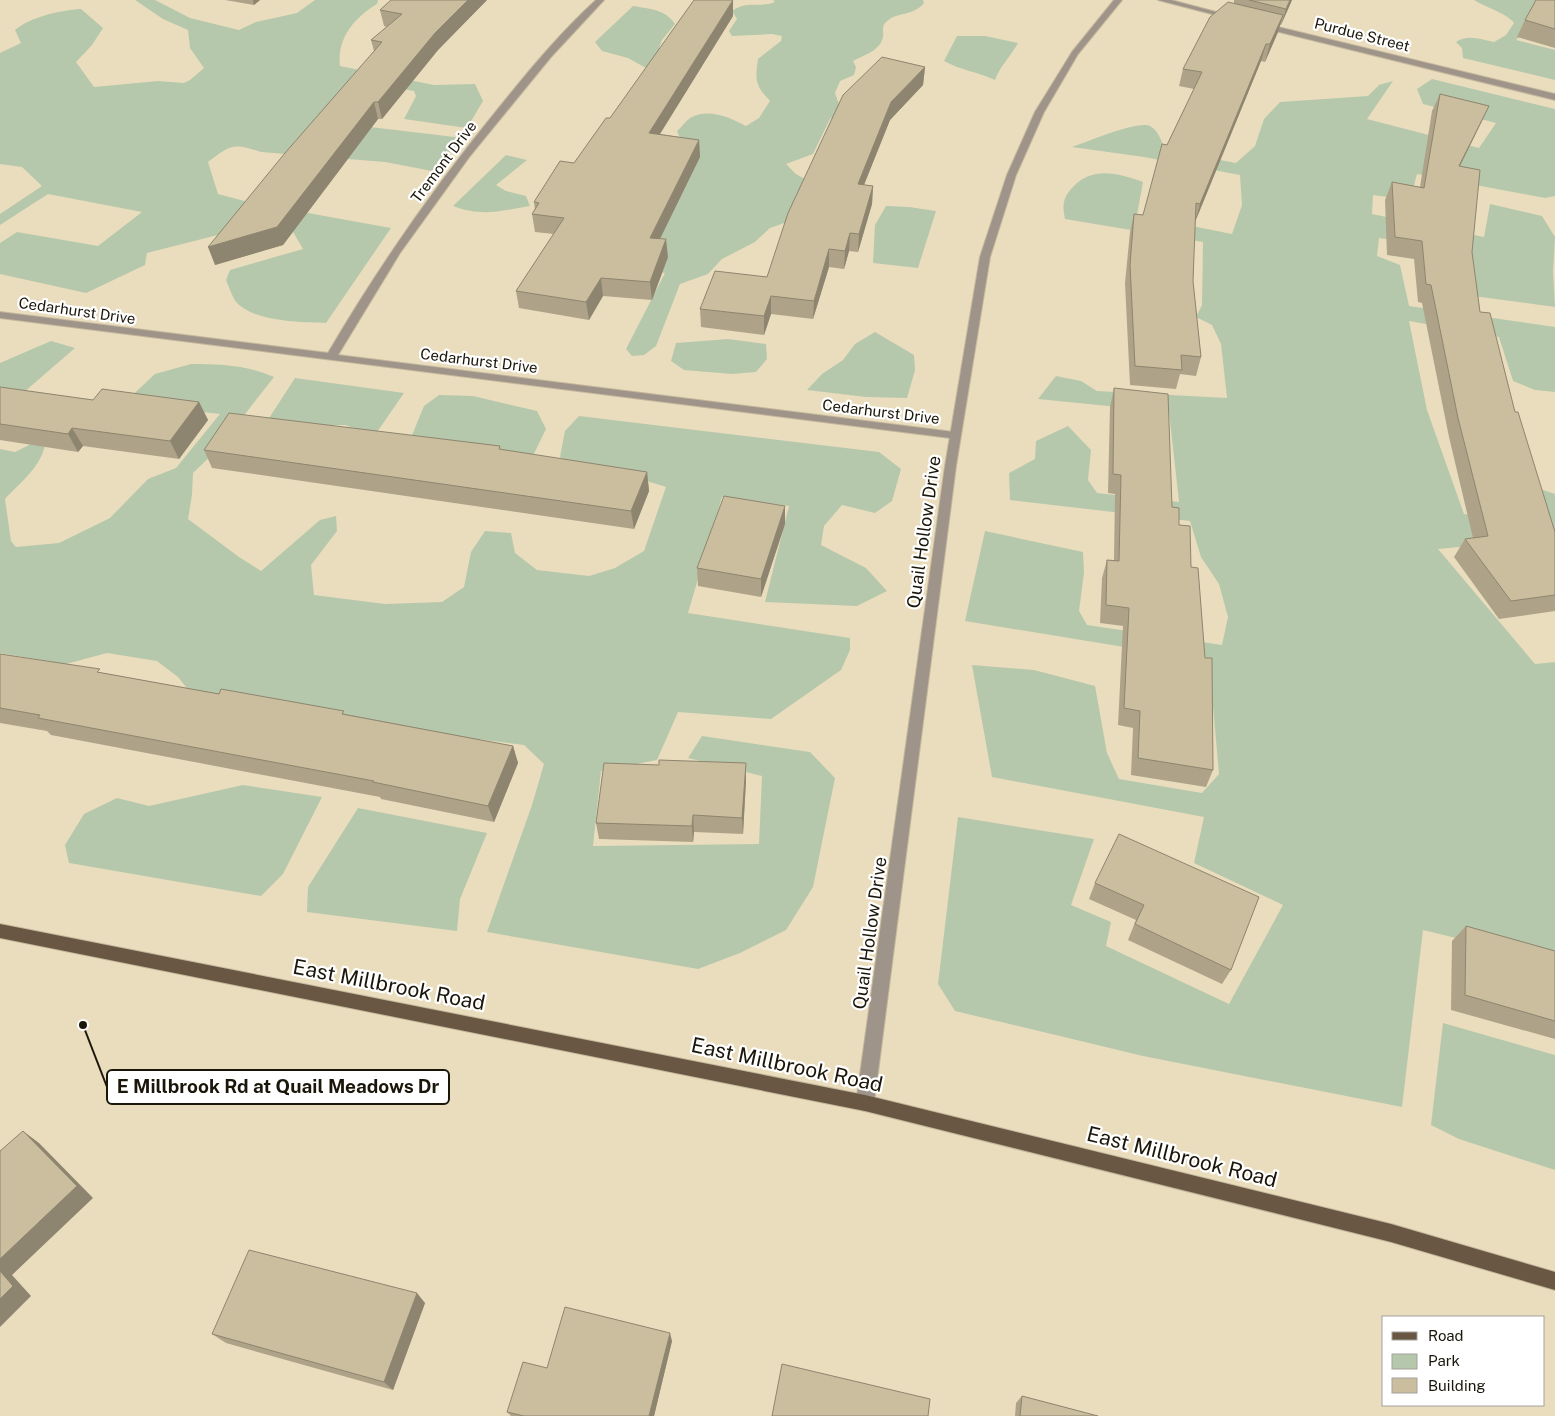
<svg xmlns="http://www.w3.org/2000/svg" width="1555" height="1416" viewBox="0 0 1555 1416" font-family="'Public Sans',sans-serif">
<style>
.green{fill:#b6c8ac}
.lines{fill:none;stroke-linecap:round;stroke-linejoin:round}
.minor-casing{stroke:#c5b99d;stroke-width:2}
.tertiary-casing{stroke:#c5b99d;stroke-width:2}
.primary-casing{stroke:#c5b99d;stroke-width:2}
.minor{fill:#9f9489;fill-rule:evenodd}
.tertiary{fill:#9f9489;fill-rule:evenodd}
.primary{fill:#695744;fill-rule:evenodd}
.wall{fill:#aea388}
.shaded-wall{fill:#8d856f}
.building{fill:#cabe9e;stroke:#8d856f}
.labels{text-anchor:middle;stroke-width:4.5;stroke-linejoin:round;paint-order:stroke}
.far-street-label{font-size:15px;fill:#1a160a;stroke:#fff}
.street-label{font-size:18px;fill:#1a160a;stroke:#fff}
.near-street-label{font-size:21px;fill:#1a160a;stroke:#fff}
.leader{fill:none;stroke:#1a160a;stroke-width:2}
.callout-dot{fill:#1a160a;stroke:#fff;stroke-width:2}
.callout{fill:#fff;stroke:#1a160a;stroke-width:2}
.callout-label{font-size:19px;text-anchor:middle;font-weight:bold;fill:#1a160a}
</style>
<rect width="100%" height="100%" fill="#eaddbd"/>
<g class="green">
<path d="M135,0H155L190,18L239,30L256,22L297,13L315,0H378L377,4C354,18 337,38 340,66L434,85L475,84L483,101L467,128L404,119L416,96L414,91L358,82L328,122L463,138L432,171L385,162L261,152C232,143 232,144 208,162L218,194L252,203L391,228L326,323C301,322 254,322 236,302C232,296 229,287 226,280L230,270L303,249L285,218L147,253L145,265L86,293L0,274V243L17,232L98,246L142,212L48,194L0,225V214L42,186L22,167L0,164V53L21,43L15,30C30,17 61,10 81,9L103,28L92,45L76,62L94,87L158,81L184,83L190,80L204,68L190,48L188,30L163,19Z"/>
<path d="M773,0H923L924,3C912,17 898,11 886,22C881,27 884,31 883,37C880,51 864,55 853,61L856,67L854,75L840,81L835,93L841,110L830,119L813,154L786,164L796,174L816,185L793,220L770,228L755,242L722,259L708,274L680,284L656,346L644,355L632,356L626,349L665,273L633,267L680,138L677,131C682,127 687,119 692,117C710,108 731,118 746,126L759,118L770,101C755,85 755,80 758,59L781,41L782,36L772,34L732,36L729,31L737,19L732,11C746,0 761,8 775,2Z"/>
<path d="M1474,0H1555L1533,24L1516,40L1555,50V80L1463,58L1462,48L1456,42C1467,34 1481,39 1494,42L1506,35L1514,23C1508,14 1485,7 1474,0Z"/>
<path d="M633,6C650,9 665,9 675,24L662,40L659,48L675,53L646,68L628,58L602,51L595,42Z"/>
<path d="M957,36H985L1018,43C1011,56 1000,66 995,80C978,72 960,70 944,61Z"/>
<path d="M1432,79L1555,109V196L1545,198L1417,174L1410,200L1373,195L1372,214L1484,237L1490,204L1542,216L1555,237L1553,271L1555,307L1473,296L1466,250L1379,238L1377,256L1400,265L1409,306L1555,327V392L1535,390L1513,381L1499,337L1409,321L1427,410L1464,514L1536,524L1534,487L1555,494V538L1438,549L1535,664L1555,662V962L1423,930L1402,1107L1143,1056L955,1011L938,984L958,817L1094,839L1071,905L1111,922L1106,946L1229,1004L1283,905L1194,863L1204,817L992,777L972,665L1034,670L1095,686L1107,753L1119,779L1202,793L1219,774L1209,661L965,621L985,531L1083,552L1084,573L1079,611L1087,625L1222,645L1228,617L1219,584L1201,557L1190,521L1010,500L1009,473L1035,459L1036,441L1068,426L1091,450L1088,480L1097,493L1179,502L1169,412L1038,399L1056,376L1081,381L1097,391L1227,398L1221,344L1212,325L1196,317L1202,305L1203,242L1065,219C1062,205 1063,197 1073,187C1092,166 1119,173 1143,182L1137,215L1232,234L1242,205L1240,175L1144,157L1072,147C1087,142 1138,120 1150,126C1160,131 1160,143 1168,150L1236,163L1255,146L1264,119L1280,102L1368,96L1379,85L1393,81L1367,119L1479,148L1496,123L1423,104L1417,89Z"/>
<path d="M506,155L527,160L496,185L506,191L526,196L530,206C500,211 482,217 453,206Z"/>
<path d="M886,206L909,207L936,211L918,268L873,263L875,225Z"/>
<path d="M875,332L914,355L915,370L907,398L866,397L807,390L822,374L843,360L855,344Z"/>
<path d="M728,339L766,344L767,359L756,372L732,374L684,370L671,361L676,343Z"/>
<path d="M51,341L75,348L16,399L0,397V363Z"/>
<path d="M191,364C221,364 246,365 274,377L217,450L193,473L192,495L188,519L239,557L261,571L320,520L336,516L337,531L311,565L314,595L385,604L442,602L464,587L471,552L485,531L511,533L515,553L537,570L589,576L615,568L644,551L666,487L647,481L572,467L560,457L565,431L579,416L879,452L901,469L892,501L875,513L842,505L824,526L821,545L866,568L887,591L857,606L765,602L789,506L722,497L688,613L850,638V650L841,670L771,719L678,712L657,760L601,771L593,846L759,844L762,776L688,758L702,736L810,752L835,778L813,887L786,930L740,953L698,969L487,932L532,805L544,764L524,745L199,703L178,677L157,661L107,653L66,664L0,653V449L15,452L45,437C48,461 20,483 5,499L11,541L16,547L59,543L110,518L148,479L176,468L220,414L124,403L155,374Z"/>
<path d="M295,378L404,393L375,435L345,425L264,426Z"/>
<path d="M439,395L473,396L537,411L546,429L520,482L408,445L424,406Z"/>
<path d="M243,785L322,797L283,874L261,896L69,863L65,845L84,814L117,798L149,806Z"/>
<path d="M358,808L487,833L460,899L457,931L307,912L308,887Z"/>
<path d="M1443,1023L1555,1055V1170L1459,1139L1431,1125Z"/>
</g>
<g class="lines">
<defs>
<g id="minor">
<path d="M596,0H604L551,57L470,156L400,253L338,355L954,432L958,433V439L0,318V312L328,353C379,266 437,183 502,104C531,68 561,32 596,0Z"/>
<path d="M1158,0H1171L1235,17L1231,19Z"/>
<path d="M1262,23L1555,94V100L1259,27L1258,25Z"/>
</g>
<path id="tertiary" d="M1114,0H1122L1078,54L1044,112L1016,175L990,257L956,466L874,1103L871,1109L865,1111L859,1109L856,1103L945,466L980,257L1007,175L1035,112L1072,52Z"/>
<path id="primary" d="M0,924L865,1095L1391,1224L1555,1272V1290L1391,1242L865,1111L0,938Z"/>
</defs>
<use href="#minor" class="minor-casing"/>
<use href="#tertiary" class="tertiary-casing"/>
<use href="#primary" class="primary-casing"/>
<use href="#minor" class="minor"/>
<use href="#tertiary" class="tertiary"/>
<use href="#primary" class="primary"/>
</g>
<g class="wall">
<path d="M225,0H260L254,5Z"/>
<path d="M391,0H487L438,50L382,119H378L283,245L215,265L374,51L371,40L387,27L384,26L380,10Z"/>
<path d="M1234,0H1292L1281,25H1280L1278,32L1265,62L1261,61L1195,222L1193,281L1201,357L1196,376L1180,374L1176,389L1130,385L1125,283L1130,232L1134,214L1143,215L1167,145L1194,89L1179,86L1183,69L1234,3Z"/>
<path d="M1555,0V48L1517,37L1525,20Z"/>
<path d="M733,16L660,134L699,140L700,157L660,239L668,257L652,300L603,296L589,320L519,308L516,291L554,234L535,232L532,214L535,210L534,202L574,163L610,118Z"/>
<path d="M925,67L923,85L890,120L864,185L873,186L872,204L858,252L849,251L844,269L829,267L813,319L771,314L764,335L701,327L700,309L767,277Z"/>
<path d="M1440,94L1489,106L1460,166L1480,312L1515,412L1555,532V611L1499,619L1454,557L1465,539L1473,538L1449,437L1422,303L1418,302L1414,259L1387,255L1385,200L1392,182L1420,187L1432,111Z"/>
<path d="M0,387L93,400L199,402L208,420L179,459L83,446L78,452L0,440Z"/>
<path d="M1114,388L1179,525L1191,567L1213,770L1206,787L1131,775L1133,728L1118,725L1123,626L1100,623L1102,578L1107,560H1114L1115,494L1108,493L1110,407Z"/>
<path d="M204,450L647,472L649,491L634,529L212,468Z"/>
<path d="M785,524L761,597L698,586L697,568Z"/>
<path d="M0,654L103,673L219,694L345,714L513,746L518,763L494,822L381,799L380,797L51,735L47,731L0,723Z"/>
<path d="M746,780L743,834L694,832L693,842L599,839L596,823Z"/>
<path d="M1095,883L1259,897L1231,970L1222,984L1128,940L1136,920L1089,899Z"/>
<path d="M1466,926L1555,951V1039L1451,1010L1452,941Z"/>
<path d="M425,1303L393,1390L226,1343L212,1334Z"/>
<path d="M672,1341L654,1416H511L507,1412L547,1368Z"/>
<path d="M1022,1396L1098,1416H1015L1016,1403Z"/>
</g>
<g class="shaded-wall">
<path d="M253,0H260L254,5Z"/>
<path d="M468,0H487L438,50L382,119L378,102L435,33Z"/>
<path d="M733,0V16L650,150L649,133Z"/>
<path d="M1290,0H1292L1281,25L1286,9Z"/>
<path d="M1283,15L1278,32L1265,62L1270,44Z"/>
<path d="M1266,44L1261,61L1195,222L1200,204Z"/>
<path d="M925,67L923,85L890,120L857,202L858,184L891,102Z"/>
<path d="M374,102L378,119L283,245L215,265L208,247Z"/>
<path d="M1489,106L1481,123L1451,184L1459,166Z"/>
<path d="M699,140L700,157L652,255L650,238Z"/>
<path d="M873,186L872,204L858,252L859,234Z"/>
<path d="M850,233L849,251L844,269L845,251Z"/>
<path d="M666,239L668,257L652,300L650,282Z"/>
<path d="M829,249V267L813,319L814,301Z"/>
<path d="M601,278L603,296L589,320L586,302Z"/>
<path d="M771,296V314L764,335V316Z"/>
<path d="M199,402L208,420L179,459L170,441Z"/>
<path d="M72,428L83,446L78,452L68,434Z"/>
<path d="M647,472L649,491L634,529L631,511Z"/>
<path d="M785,506V524L761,597V579Z"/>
<path d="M513,746L518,763L494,822L488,806Z"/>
<path d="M746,763V780L743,834L742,818Z"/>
<path d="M693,815L694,832L693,842L692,826Z"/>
<path d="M23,1131L39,1143L93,1198L12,1275L31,1296L0,1327V1259Z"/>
<path d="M417,1293L425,1303L393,1390L384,1382Z"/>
<path d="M670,1333L672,1341L654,1416H649Z"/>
</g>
<g class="building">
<path d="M391,0H468L435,33L378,102H374L277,227L208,247L285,153L382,42L371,40L402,14L380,10Z"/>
<path d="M694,0H733L649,133L699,140L650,238L666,239L650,282L601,278L586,302L516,291L564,218L532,214L539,203L534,202L560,161L574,163L606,118H610Z"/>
<path d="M1249,0H1290L1286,9Z"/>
<path d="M1536,0H1555V29L1525,20Z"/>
<path d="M1228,2L1283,15L1270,44H1266L1200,204L1196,203L1193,281L1201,357L1181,355L1182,370L1135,366L1130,265L1134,214L1143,215L1162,144L1167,145L1202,72L1183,69L1210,17Z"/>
<path d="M882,57L925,67L891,102L858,184L873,186L859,234L850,233L845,251L829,249L814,301L771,296L764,316L700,309L715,271L767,277L788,213L843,95Z"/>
<path d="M1440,94L1489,106L1459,166L1480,170L1472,252L1480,312L1490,313L1515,412H1518L1555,532V595L1511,601L1465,539L1488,536L1458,418L1431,285L1426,284L1422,241L1395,237L1392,182L1424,188Z"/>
<path d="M0,387L93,400L102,389L199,402L170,441L72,428L68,434L0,424Z"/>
<path d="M1114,388L1168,394L1172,507L1179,508V525L1190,526L1191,567L1198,568L1205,658H1212L1213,770L1138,758L1140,711L1124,708L1129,608L1106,605L1107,560L1119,561L1121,475L1113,474Z"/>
<path d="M229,413L500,446L499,449L647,472L631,511L204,450Z"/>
<path d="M724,496L785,506L761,579L697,568Z"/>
<path d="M0,654L100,669L97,672L219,694L221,689L344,711L342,714L513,746L488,806L373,782L374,781L38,718L40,715L0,708Z"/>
<path d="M659,760L746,763L742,818L693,815L692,826L596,823L604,763L659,765Z"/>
<path d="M1119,834L1259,897L1231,970L1135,924L1144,905L1095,883Z"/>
<path d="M1466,926L1555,951V1021L1465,995Z"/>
<path d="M23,1131L77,1186L0,1259V1151Z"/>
<path d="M249,1250L417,1293L384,1382L212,1334Z"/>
<path d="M0,1271L13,1286L0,1299Z"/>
<path d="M565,1307L670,1333L649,1416H524L507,1412L523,1362L547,1368Z"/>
<path d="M782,1364L930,1399L928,1416H772Z"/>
<path d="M1022,1396L1098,1416H1020Z"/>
</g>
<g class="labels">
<g class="far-street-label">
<text transform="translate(1362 35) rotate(14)" y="5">Purdue Street</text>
<text transform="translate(444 162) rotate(-53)" y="5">Tremont Drive</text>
<text transform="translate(77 311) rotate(8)" y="5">Cedarhurst Drive</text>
<text transform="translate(479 361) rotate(7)" y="5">Cedarhurst Drive</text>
<text transform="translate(881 412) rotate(7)" y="5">Cedarhurst Drive</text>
</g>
<g class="street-label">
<text transform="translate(924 532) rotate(-82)" y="6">Quail Hollow Drive</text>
<text transform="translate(870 933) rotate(-82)" y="6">Quail Hollow Drive</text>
</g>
<g class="near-street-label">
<text transform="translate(389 985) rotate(11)" y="7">East Millbrook Road</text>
<text transform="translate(787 1065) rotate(12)" y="7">East Millbrook Road</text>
<text transform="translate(1182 1157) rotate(14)" y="7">East Millbrook Road</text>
</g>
</g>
<path class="leader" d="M83 1025L107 1087"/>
<circle class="callout-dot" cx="83" cy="1025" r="5"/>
<rect class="callout" x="107" y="1070" width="342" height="34" rx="5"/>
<g class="callout-label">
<text x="278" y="1093">E Millbrook Rd at Quail Meadows Dr</text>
</g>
<rect x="1382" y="1316" width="162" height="90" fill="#ffffff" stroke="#a3a29d"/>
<rect x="1392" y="1332" width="25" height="8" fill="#695744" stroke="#a3a29d"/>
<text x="1428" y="1341" font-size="15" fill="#1a160a">Road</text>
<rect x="1392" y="1354" width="25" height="15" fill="#b6c8ac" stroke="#a3a29d"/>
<text x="1428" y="1366" font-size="15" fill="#1a160a">Park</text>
<rect x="1392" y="1378" width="25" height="15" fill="#cabe9e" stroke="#a3a29d"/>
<text x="1428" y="1391" font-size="15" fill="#1a160a">Building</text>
</svg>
